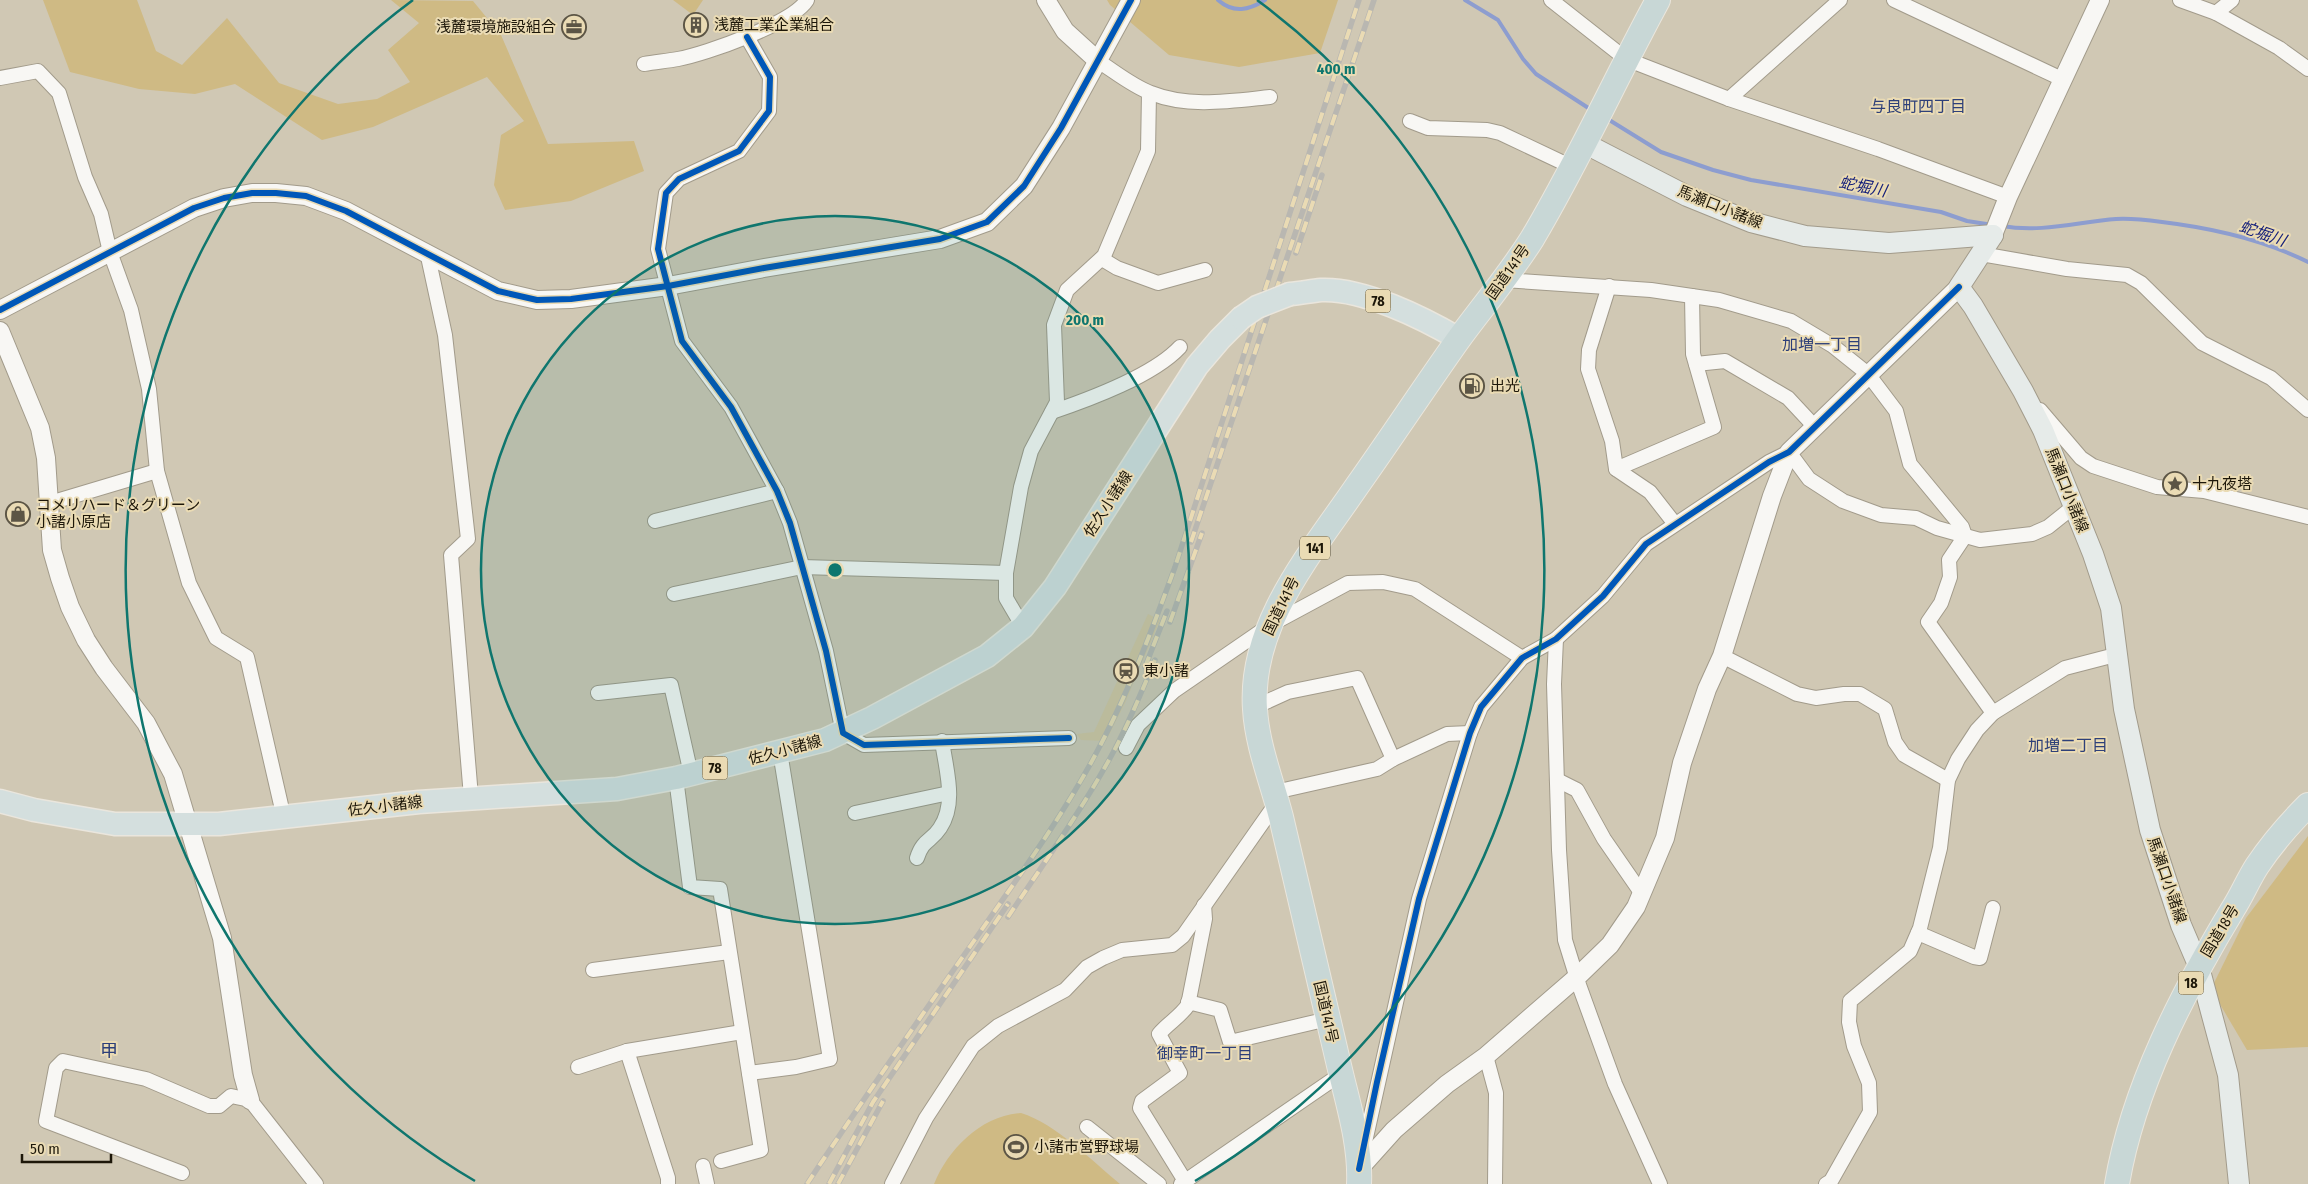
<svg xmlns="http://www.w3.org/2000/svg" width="2308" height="1184" viewBox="0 0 2308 1184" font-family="'Fira Sans Condensed','Noto Sans JP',sans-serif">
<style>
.built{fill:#d3c5a3}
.green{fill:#cfba84}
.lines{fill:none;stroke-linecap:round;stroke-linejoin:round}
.stream{stroke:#8d9dcf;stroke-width:4}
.minor-casing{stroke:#a29b8b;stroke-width:16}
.tertiary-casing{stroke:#a29b8b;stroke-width:20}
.secondary-casing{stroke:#a29b8b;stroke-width:22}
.primary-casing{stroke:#eae6dd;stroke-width:25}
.trunk-casing{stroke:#eae6dd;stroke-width:26}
.minor{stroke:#f8f7f4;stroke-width:14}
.tertiary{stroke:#f8f7f4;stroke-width:18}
.secondary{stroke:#e6ebe9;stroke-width:20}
.primary{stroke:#d4dfde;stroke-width:22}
.trunk{stroke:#c8d7d6;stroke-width:24}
.rail-casing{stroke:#b9b7b1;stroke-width:5.5}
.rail{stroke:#eadbb4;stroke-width:4;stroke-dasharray:11;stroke-linecap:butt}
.primary-bridge-casing{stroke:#eae6dd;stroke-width:25;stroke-linecap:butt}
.primary-bridge{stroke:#d4dfde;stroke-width:22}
.cycleway-casing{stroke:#eadbb4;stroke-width:9}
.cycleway{stroke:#0057b8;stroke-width:6}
.ring{fill:none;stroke:#0f766e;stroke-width:2.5}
.labels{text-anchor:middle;stroke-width:4;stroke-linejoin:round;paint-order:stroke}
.shield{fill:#eadbb4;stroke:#5a523c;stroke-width:1}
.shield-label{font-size:14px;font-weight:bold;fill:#1d1709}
.poi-label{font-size:15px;fill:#1d1709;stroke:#eadbb4;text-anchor:start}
.street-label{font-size:15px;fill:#1d1709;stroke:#eadbb4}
.neighbourhood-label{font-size:16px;fill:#2e4079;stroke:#eadbb4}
.water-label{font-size:16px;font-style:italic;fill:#131e7a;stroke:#eadbb4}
.quarter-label{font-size:18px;fill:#2e4079;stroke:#eadbb4}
.centre{fill:#0f766e;stroke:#eadbb4;stroke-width:2.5}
.ring-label{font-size:15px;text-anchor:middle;font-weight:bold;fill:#0f766e;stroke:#eadbb4;stroke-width:4;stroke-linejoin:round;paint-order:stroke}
</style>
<rect width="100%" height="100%" fill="#d0c8b4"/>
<path class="built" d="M1148,614L1160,620L1125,703L1106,741L1081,740L1077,734L1094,732Z"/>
<g class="green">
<path d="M43,0H137L156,51L182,65L227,18L279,83L338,104L377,99L410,82L388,50L419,23L391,0L473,1L501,35L548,144L634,141L644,171L571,201L505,210L494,185L501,135L524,121L487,77L373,127L322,140L235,84L195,94L139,89L70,72Z"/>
<path d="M673,0H703L693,15Z"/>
<path d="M1107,0H1338L1320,53L1239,67L1169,55L1110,5Z"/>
<path d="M2308,836V1047L2247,1050L2211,989L2246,918Z"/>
<path d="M1021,1113C1056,1124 1091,1160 1120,1184H934C948,1149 982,1115 1021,1113Z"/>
</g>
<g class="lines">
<g class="stream">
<path d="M1218,0C1234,14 1249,10 1265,0"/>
<path d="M1465,0L1498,20L1523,59L1536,74L1593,111"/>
<path d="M1606,118L1661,152L1713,170L1751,180L1941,212L1967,221L1993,225"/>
<path d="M2002,226C2041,233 2078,222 2116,219C2131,218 2147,220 2162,222C2212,228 2262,239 2308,262"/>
</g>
<defs>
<g id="minor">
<path d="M1551,0L1626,59L1729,99L1878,149L2008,197"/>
<path d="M1894,0L2064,80"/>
<path d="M2180,0L2216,13L2279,48L2308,69"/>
<path d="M2216,13L2232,0"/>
<path d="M747,37L770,77L769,111L739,151L679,179L666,193L658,249L682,341L731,407L777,491L790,523L826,651L843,733L864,745L1069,738"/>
<path d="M1098,61C1114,71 1132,86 1151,93C1188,108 1231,101 1270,97"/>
<path d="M644,64C655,62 667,61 678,59C706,54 793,23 807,0"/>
<path d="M0,78L38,71L59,93L85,177L101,214L110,252L131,310L149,389L157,471L189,583L216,638L247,657L284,818"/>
<path d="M1729,99L1840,0"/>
<path d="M1410,121L1428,128L1487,130L1500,133L1572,167"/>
<path d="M427,252L445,335L468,539L451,555L471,797"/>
<path d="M1981,254L2067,269L2127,275L2141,283L2202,343L2271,378L2308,410"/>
<path d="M1102,259L1117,268L1158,283L1205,270"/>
<path d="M1504,280L1651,290L1719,300L1791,321L1833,346L1868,374L1896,411L1910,464L1962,527L1965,536L1949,560L1950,577L1941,603L1928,622L1993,713"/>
<path d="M1609,286L1589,350L1588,369L1612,441L1616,469L1714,427L1693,354L1692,296"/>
<path d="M1696,364L1725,361L1788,398L1815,427"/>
<path d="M2040,410L2081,458L2093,466L2157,487L2204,491L2308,517"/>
<path d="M1052,412C1090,399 1153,376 1180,347"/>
<path d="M1616,469L1650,492L1675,524"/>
<path d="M50,503L157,471"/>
<path d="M655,521L777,491"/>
<path d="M674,594L802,567L1006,573"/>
<path d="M1023,627L1006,598V573L1021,487L1031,451L1057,402L1054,325L1067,290L1104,256L1148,151L1149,93"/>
<path d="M1556,639L1554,684L1559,850L1565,940L1579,985L1615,1084L1660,1184"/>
<path d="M1722,656L1797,694L1816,698L1844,694H1860L1885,709L1895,742L1904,755L1948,780"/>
<path d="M598,693L671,685L691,774"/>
<path d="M1255,707L1288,692L1357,678L1393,759"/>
<path d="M1126,748L1138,725L1174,691L1270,625L1348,583L1383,582L1415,589L1522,658"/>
<path d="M676,778L690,887L720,889L761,1150L721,1161"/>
<path d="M1557,780L1577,790L1604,839L1642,894"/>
<path d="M1275,792L1377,769L1393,759L1447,734L1470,733"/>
<path d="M855,813L949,793"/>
<path d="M917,858C923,839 931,842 940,828C957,803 946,770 942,741"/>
<path d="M1918,933L1974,957L1980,958L1993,908"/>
<path d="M593,970L729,952"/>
<path d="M1188,1002L1220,1010L1230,1042L1328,1019"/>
<path d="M627,1051L668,1178V1184"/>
<path d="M1486,1056L1496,1093L1495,1184"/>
<path d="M578,1067L627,1051L742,1032"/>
<path d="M749,1073L796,1067L830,1059L780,752"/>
<path d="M1087,1127L1159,1184"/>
<path d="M1363,1151L1419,899L1470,733L1481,707L1522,658L1556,639L1603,596L1646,544L1769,462L1789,452L1809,479L1843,501L1881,515L1916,518L1937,528L1980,540L2032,534L2048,527L2073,507"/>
<path d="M703,1166L707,1184"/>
<path d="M182,1173L46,1121L56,1068L63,1061L146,1079L209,1106H219L231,1096L250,1100L316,1184"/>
<path d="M1185,1181L1140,1108L1142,1101L1180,1073L1159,1034C1168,1023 1180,1017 1188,1005L1205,919L1204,905"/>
<path d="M892,1184L926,1118L973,1046L998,1026L1065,990L1087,967L1103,958L1122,950L1172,945L1183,936L1277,802"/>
<path d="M1181,1184L1341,1074"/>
<path d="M1826,1184L1831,1181L1870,1112L1869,1083L1854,1046L1849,1022L1850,1001L1910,951L1920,928L1940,848L1948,780L1958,759L1977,730L1993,713L2065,668L2119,654"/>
</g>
<g id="tertiary">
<path d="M1046,0L1065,31L1098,61"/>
<path d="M1993,235L2008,197L2100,0"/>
<path d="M0,310L194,208L224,198L252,193H276L306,196L346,211L498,291L537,300L571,299L668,286L764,268L940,239L987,222L1024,186L1061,128L1131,0"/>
<path d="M0,331L40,428L46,458L52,550L60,578L70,607L86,640L104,668L146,723L173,774L222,938L243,1075L250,1100"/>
<path d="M1359,1169L1394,1130L1447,1084L1486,1056L1577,977L1610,945L1636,907L1665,838L1682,763L1707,689L1722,656L1772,496L1789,452L1959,287"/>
</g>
<g id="secondary">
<path d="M1586,144L1687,196L1751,222L1805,236L1889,243L1993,235"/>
<path d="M1993,235L1959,287L1973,306L2023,391L2043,430L2093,554L2111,608L2124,709L2150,830L2181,925L2199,967L2228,1075L2239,1184"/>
</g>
<g id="primary">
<path d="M1290,294C1301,293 1311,291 1321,290C1363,288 1423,318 1459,339"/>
<path d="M0,801L34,810L115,824H219L419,802L617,789L676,778L825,740L872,718L987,656L1023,627L1055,587L1197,366L1220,339L1241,318"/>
</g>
<g id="trunk">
<path d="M1359,1184C1361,1143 1347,1101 1338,1061C1319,980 1300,899 1281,817C1272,782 1257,745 1255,709C1249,624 1312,552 1357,486C1391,438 1424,388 1458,340C1483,306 1510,274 1532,239C1578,162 1615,79 1658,0"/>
<path d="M2117,1184C2133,1088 2183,992 2233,909C2242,895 2248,880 2257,866C2271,845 2290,823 2308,805"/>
</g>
</defs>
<use href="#minor" class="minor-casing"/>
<use href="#tertiary" class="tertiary-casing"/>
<use href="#secondary" class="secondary-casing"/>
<use href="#primary" class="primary-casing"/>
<use href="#trunk" class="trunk-casing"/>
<use href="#minor" class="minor"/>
<use href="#tertiary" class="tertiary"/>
<use href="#secondary" class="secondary"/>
<use href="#primary" class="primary"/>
<use href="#trunk" class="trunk"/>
<defs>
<g id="rail">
<path d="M1296,253L1322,175"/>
<path d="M1191,542L1374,0"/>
<path d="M1170,622L1202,533"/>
<path d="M1145,667L1167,611"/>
<path d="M1008,917C1042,866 1079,814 1109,760C1127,728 1141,693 1155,660"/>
<path d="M807,1184C862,1101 919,1019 976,938C1016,880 1058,823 1092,761C1126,699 1151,633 1175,567L1359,0"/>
<path d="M829,1184L873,1102L1008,904"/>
<path d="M838,1184L883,1101"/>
</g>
</defs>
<use href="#rail" class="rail-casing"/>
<use href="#rail" class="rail"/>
<defs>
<path id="primary-bridge" d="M1241,318L1257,307L1290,294"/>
</defs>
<use href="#primary-bridge" class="primary-bridge-casing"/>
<use href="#primary-bridge" class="primary-bridge"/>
<defs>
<g id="cycleway">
<path d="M747,37L770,77L769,111L739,151L679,179L666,193L658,249L682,341L731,407L777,491L790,523L826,651L843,733L864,745L1069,738"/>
<path d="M0,310L194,208L224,198L252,193H276L306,196L346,211L498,291L537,300L571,299L668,286L764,268L940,239L987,222L1024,186L1061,128L1131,0"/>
<path d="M1359,1169L1377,1082L1419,899L1470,733L1481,707L1522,658L1556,639L1603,596L1646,544L1769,462L1789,452L1959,287"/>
</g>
</defs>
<use href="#cycleway" class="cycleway-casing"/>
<use href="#cycleway" class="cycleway"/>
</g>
<circle cx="835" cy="570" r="354" fill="#0f766e" fill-opacity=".12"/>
<g class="ring">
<circle cx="835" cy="570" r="354"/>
<path d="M475 1181A709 709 0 0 1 413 0M1257 0A709 709 0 0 1 1195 1181"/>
</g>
<defs>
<symbol id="building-ring" viewBox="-11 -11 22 22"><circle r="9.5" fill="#eadbb4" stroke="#5c5545" stroke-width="1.5"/><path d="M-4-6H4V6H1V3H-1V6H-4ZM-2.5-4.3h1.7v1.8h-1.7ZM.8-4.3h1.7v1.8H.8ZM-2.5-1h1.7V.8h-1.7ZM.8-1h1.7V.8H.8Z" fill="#5c5545"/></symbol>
<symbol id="office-ring" viewBox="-11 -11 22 22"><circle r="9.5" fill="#eadbb4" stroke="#5c5545" stroke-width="1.5"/><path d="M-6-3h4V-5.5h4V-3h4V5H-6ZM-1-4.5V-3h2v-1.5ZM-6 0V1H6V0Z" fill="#5c5545"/></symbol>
<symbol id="fuel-ring" viewBox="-11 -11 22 22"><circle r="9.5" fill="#eadbb4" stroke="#5c5545" stroke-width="1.5"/><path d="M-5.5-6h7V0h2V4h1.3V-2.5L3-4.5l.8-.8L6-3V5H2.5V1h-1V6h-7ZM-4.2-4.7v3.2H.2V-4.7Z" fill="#5c5545"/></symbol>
<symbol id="sight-ring" viewBox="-11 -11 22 22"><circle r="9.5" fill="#eadbb4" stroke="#5c5545" stroke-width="1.5"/><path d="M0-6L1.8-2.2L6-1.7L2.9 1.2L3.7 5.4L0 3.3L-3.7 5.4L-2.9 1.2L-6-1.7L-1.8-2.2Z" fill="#5c5545"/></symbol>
<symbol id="shop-ring" viewBox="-11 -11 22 22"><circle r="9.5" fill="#eadbb4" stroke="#5c5545" stroke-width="1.5"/><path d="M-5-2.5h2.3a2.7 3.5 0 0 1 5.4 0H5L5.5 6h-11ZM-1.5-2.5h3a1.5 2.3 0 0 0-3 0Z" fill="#5c5545"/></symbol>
<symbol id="station-ring" viewBox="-11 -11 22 22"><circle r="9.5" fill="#eadbb4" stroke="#5c5545" stroke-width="1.5"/><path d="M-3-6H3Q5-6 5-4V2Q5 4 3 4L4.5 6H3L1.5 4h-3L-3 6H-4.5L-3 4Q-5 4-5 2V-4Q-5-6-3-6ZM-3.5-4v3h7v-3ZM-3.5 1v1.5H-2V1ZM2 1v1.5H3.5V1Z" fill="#5c5545"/></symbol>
<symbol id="stadium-ring" viewBox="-11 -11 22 22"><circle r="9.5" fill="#eadbb4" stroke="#5c5545" stroke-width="1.5"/><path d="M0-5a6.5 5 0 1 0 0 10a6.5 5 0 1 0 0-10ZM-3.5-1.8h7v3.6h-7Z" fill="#5c5545"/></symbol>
</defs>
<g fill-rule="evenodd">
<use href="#building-ring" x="682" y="11" width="28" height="28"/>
<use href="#office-ring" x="560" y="13" width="28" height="28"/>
<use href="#fuel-ring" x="1458" y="372" width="28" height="28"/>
<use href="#sight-ring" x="2161" y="470" width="28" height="28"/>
<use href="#shop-ring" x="4" y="500" width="28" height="28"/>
<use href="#station-ring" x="1112" y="657" width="28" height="28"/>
<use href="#stadium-ring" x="1002" y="1133" width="28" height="28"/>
</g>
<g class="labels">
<g class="shield">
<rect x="1365.5" y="289.5" width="25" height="23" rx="4"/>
<rect x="1300" y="536.5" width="30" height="23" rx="4"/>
<rect x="702.5" y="756.5" width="25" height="23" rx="4"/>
<rect x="2178.5" y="971.5" width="25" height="23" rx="4"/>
</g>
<g class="shield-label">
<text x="1378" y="306">78</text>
<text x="1315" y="553">141</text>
<text x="715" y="773">78</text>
<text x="2191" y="988">18</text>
</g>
<g class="poi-label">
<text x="714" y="30">浅麓工業企業組合</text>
<text x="556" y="32" text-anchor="end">浅麓環境施設組合</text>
<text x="1490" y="391">出光</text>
<text x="2192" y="489">十九夜塔</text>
<text x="36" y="510">コメリハード＆グリーン<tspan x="36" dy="17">小諸小原店</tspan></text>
<text x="1144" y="676">東小諸</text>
<text x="1034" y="1152">小諸市営野球場</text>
</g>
<g class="street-label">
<text transform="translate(1720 207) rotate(22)" y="5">馬瀬口小諸線</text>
<text transform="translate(1508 272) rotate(-55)" y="5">国道141号</text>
<text transform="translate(2067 490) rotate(68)" y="5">馬瀬口小諸線</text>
<text transform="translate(1108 504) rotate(-57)" y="5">佐久小諸線</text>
<text transform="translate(1281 606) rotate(-64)" y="5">国道141号</text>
<text transform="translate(785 750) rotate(-15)" y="5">佐久小諸線</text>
<text transform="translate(385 806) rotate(-7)" y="5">佐久小諸線</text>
<text transform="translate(2167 880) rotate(71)" y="5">馬瀬口小諸線</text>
<text transform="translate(2220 931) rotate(-59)" y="5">国道18号</text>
<text transform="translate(1326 1012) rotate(77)" y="5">国道141号</text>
</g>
<g class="neighbourhood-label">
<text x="1918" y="112">与良町四丁目</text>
<text x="1822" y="350">加増一丁目</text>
<text x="2068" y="751">加増二丁目</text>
<text x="1205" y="1059">御幸町一丁目</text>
</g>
<g class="water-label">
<text transform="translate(1863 186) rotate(11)" y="6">蛇堀川</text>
<text transform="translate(2263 233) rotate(19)" y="6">蛇堀川</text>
</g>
<g class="quarter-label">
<text x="109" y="1057">甲</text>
</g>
</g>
<circle cx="835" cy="570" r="8" class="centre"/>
<g class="ring-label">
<text x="1336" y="74">400 m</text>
<text x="1085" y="325">200 m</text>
</g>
<path d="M22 1154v8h89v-8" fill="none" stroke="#1d1709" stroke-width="2.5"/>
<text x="30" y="1154" font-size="15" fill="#1d1709" stroke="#eadbb4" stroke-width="4" paint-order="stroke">50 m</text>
</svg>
